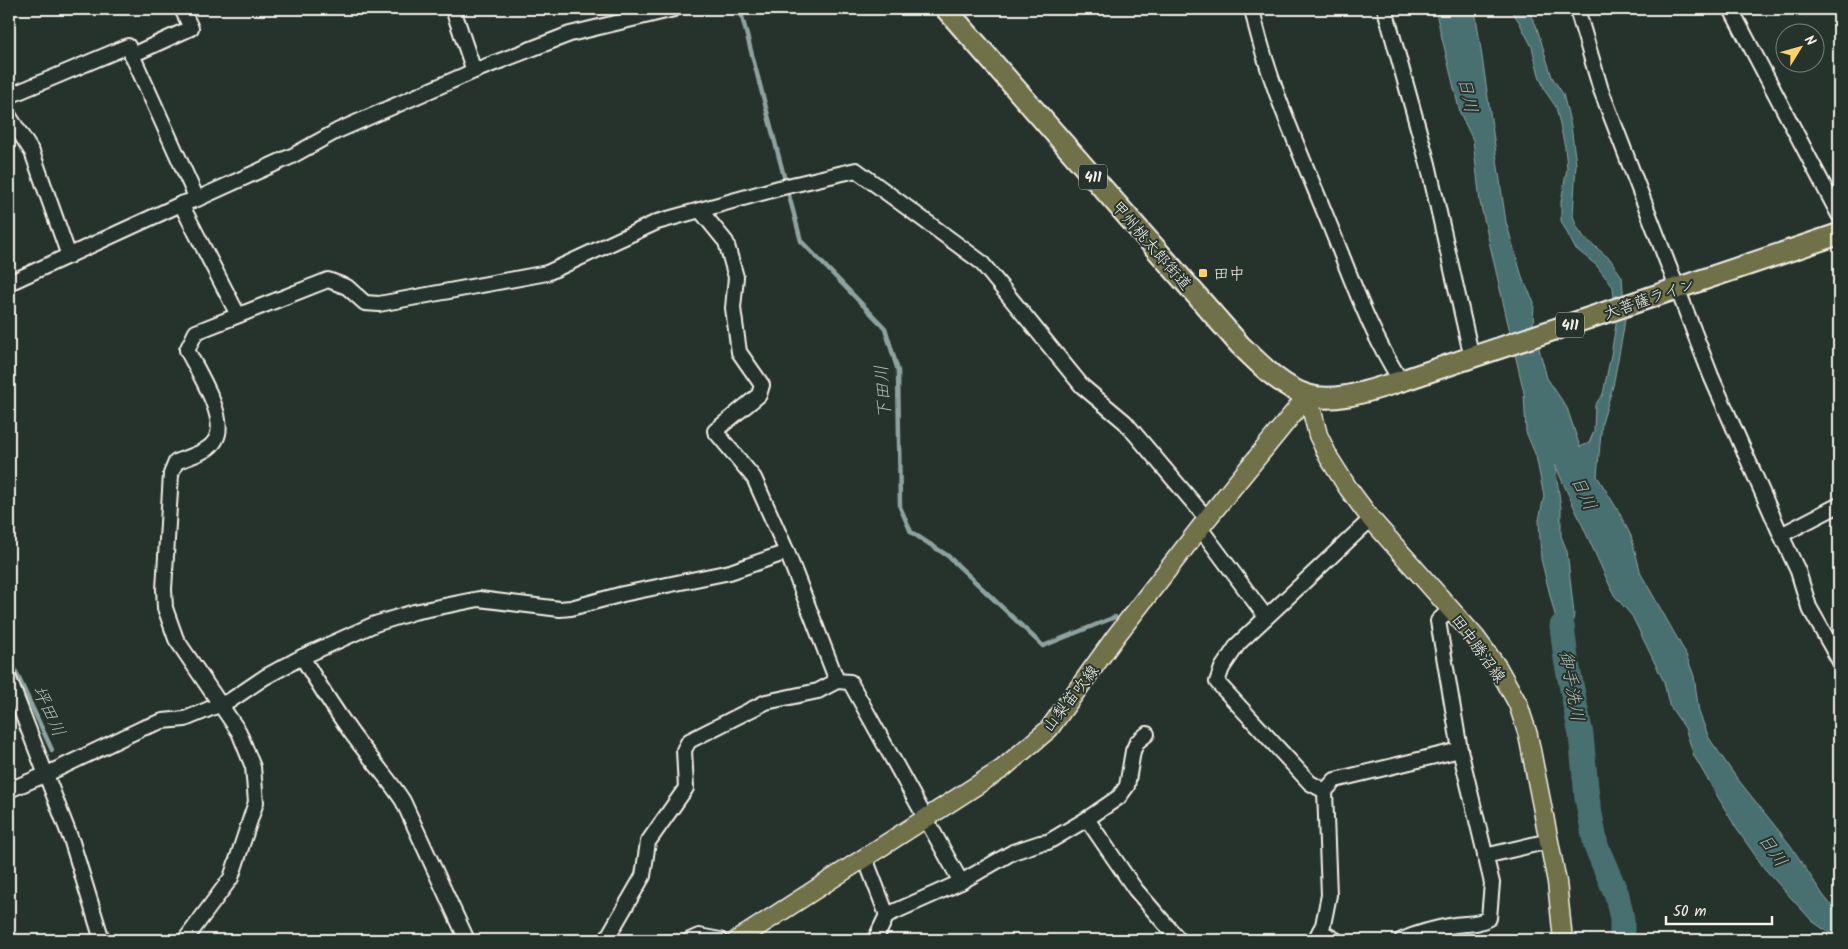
<svg xmlns="http://www.w3.org/2000/svg" width="1848" height="949" viewBox="0 0 1848 949" font-family="Kalam,'Klee One',sans-serif">
<style>
.water{fill:#4a6f70;stroke:#8ea3a0}
.lines{fill:none;stroke-linecap:round;stroke-linejoin:round}
.stream{stroke:#8ea3a0;stroke-width:4.5}
.river{stroke:#4a6f70;stroke-width:25}
.minor-casing{stroke:#f4f1e8;stroke-width:18}
.major-casing{stroke:#f4f1e8;stroke-width:21}
.highway-casing{stroke:#f4f1e8;stroke-width:24}
.minor{stroke:#26332d;stroke-width:14}
.major{stroke:#70704a;stroke-width:18}
.highway{stroke:#70704a;stroke-width:20}
.poi-dot{fill:#ffd166;stroke:#26332d;stroke-width:2}
.labels{text-anchor:middle;stroke-width:4;stroke-linejoin:round;paint-order:stroke}
.shield{fill:#26332d;stroke:#b6b8b0;stroke-width:1}
.shield-label{font-size:15px;font-weight:bold;fill:#f4f1e8}
.street-label{font-size:16px;fill:#f4f1e8;stroke:#26332d}
.poi-label{font-size:16px;fill:#f4f1e8;stroke:#26332d;text-anchor:start}
.water-label{font-size:18px;font-style:italic;fill:#b0bdb8;stroke:#26332d}
</style>
<rect width="100%" height="100%" fill="#26332d"/>
<filter id="ink" filterUnits="userSpaceOnUse"><feTurbulence type="fractalNoise" baseFrequency=".02" numOctaves="2"/><feDisplacementMap in="SourceGraphic" scale="10" xChannelSelector="R" yChannelSelector="G"/><feConvolveMatrix kernelMatrix="1 2 1 2 8 2 1 2 1" color-interpolation-filters="sRGB"/></filter>
<g filter="url(#ink)">
<path class="water" d="M1435,9H1475L1506,222L1523,280L1534,302L1533,326L1547,378L1567,408L1580,447L1589,443L1594,431L1595,405L1603,394L1611,355L1616,324L1613,287L1596,265L1575,248L1561,221V202L1567,168L1565,147L1556,107L1545,91L1539,75L1532,47L1518,20L1509,9H1527L1536,25L1552,77L1563,94L1571,126L1576,164L1573,216L1577,227L1584,237L1610,259L1622,277L1625,319L1623,333L1613,386L1602,423L1597,476L1619,512L1631,536L1641,574L1685,652L1694,676L1699,712L1709,738L1736,777L1791,846L1823,895L1839,915V940L1812,921L1764,868L1736,828L1694,756L1685,728L1669,705L1664,682L1632,616L1614,595L1555,465L1561,508V536L1567,551L1574,614L1566,659L1541,559L1539,520L1544,496L1536,456L1526,432L1524,393L1480,202L1473,140L1460,113Z"/>
<g class="lines">
<g class="stream">
<path d="M740,9L801,241L885,328L898,371L900,507L911,532L948,556L1043,646L1115,617"/>
<path d="M9,657L52,750"/>
</g>
<path class="river" d="M1562,626L1566,659L1581,735L1587,798L1596,846L1617,895L1622,919V940"/>
<defs>
<g id="minor">
<path d="M453,9L474,71"/>
<path d="M1252,9C1267,80 1299,149 1326,216C1349,271 1368,330 1401,381"/>
<path d="M1385,9L1428,164L1472,358"/>
<path d="M1577,9L1601,90L1711,376L1781,535L1798,571L1809,607L1839,660"/>
<path d="M1731,9L1839,215"/>
<path d="M132,55L191,28L182,9"/>
<path d="M9,96L128,46L197,199"/>
<path d="M9,116L32,152L69,256"/>
<path d="M181,204L238,315"/>
<path d="M700,210L726,242L736,277L733,308L739,352L762,385L759,395L715,431L754,478L787,552"/>
<path d="M9,283L181,204L197,199L292,156L337,131L474,71L570,34L674,9"/>
<path d="M1200,528L1266,617"/>
<path d="M1781,535L1839,505"/>
<path d="M302,657C317,682 333,707 350,731C367,755 387,776 403,801L467,940"/>
<path d="M9,679L72,842L102,940"/>
<path d="M9,790L47,774L143,728L163,721L185,719L231,700L265,677L302,657L375,624L414,612L479,599L560,609L571,608L623,594L730,572L787,552L837,681L850,682L961,882"/>
<path d="M1325,791L1335,780L1460,750"/>
<path d="M1087,819L1135,889L1179,940"/>
<path d="M1485,856L1549,841"/>
<path d="M865,858L887,915"/>
<path d="M1320,931L1336,940"/>
<path d="M185,940L231,878L256,802L253,767L239,732L176,639L165,608L164,589L171,474L176,462C188,457 210,452 216,439C228,418 197,370 187,350L196,332L328,280L347,287L365,303L379,304L547,273L657,222L779,188L856,170L981,262L1082,386L1125,422L1207,519"/>
<path d="M606,940L643,876L648,842L686,788L684,750L689,741L766,702L818,691L837,681"/>
<path d="M690,940L699,936L720,940"/>
<path d="M875,940L887,915L961,882L1013,852L1040,843L1048,842L1087,819L1119,797L1127,786L1133,751L1137,742L1147,734"/>
<path d="M1315,940L1323,925L1329,895L1325,791L1310,783L1217,682L1222,668L1238,644L1371,519"/>
<path d="M1402,940C1418,933 1437,928 1455,925C1467,923 1478,925 1489,918L1492,883L1460,750L1438,621L1451,609"/>
</g>
<g id="major">
<path d="M1308,395L1318,435L1329,458L1348,488L1371,519L1476,638L1498,668L1518,704L1528,735L1557,882L1563,940"/>
<path d="M737,940L1002,769L1049,729L1116,636L1207,519L1308,395"/>
</g>
<path id="highway" d="M946,9L1240,345C1259,363 1281,387 1307,395C1335,404 1374,389 1401,381L1839,234"/>
</defs>
<use href="#minor" class="minor-casing"/>
<use href="#major" class="major-casing"/>
<use href="#highway" class="highway-casing"/>
<use href="#minor" class="minor"/>
<use href="#major" class="major"/>
<use href="#highway" class="highway"/>
</g>
</g>
<rect class="poi-dot" x="1198" y="268" width="10" height="10" rx="2.5"/>
<g class="labels">
<g class="shield">
<rect x="1079" y="164.5" width="28" height="25" rx="4"/>
<rect x="1556" y="312.5" width="28" height="25" rx="4"/>
</g>
<g class="shield-label">
<text x="1093" y="182">411</text>
<text x="1570" y="330">411</text>
</g>
<g class="street-label">
<text transform="translate(1152 245) rotate(49)" y="6">甲州桃太郎街道</text>
<text transform="translate(1649 298) rotate(-19)" y="6">大菩薩ライン</text>
<text transform="translate(1479 648) rotate(54)" y="6">田中勝沼線</text>
<text transform="translate(1070 698) rotate(-52)" y="6">山梨笛吹線</text>
</g>
<g class="poi-label">
<text x="1213" y="279">田中</text>
</g>
<g class="water-label">
<text transform="translate(1468 95) rotate(78)" y="6">日川</text>
<text transform="translate(883 392) rotate(-94)" y="6">下田川</text>
<text transform="translate(1584 493) rotate(65)" y="6">日川</text>
<text transform="translate(1572 686) rotate(80)" y="6">御手洗川</text>
<text transform="translate(49 711) rotate(65)" y="6">坪田川</text>
<text transform="translate(1773 850) rotate(55)" y="6">日川</text>
</g>
</g>
<rect width="1848" height="949" fill="none" stroke="#26332d" stroke-width="30"/>
<rect x="15" y="15" width="1818" height="919" fill="none" stroke="#f4f1e8" stroke-width="2" filter="url(#ink)"/>
<g transform="translate(1800 48) rotate(53)"><circle r="24" fill="#26332d" stroke="#787f78"/>
<path d="M0-4L9 19L0 12L-9 19Z" fill="#ffd166"/>
<text y="-8" font-size="14" font-weight="bold" text-anchor="middle" fill="#f4f1e8">N</text>
</g>
<path d="M1666 916v8h106v-8" fill="none" stroke="#f4f1e8" stroke-width="2.5"/>
<text x="1673" y="916" font-size="15" fill="#f4f1e8" stroke="#26332d" stroke-width="4" paint-order="stroke">50 m</text>
</svg>
